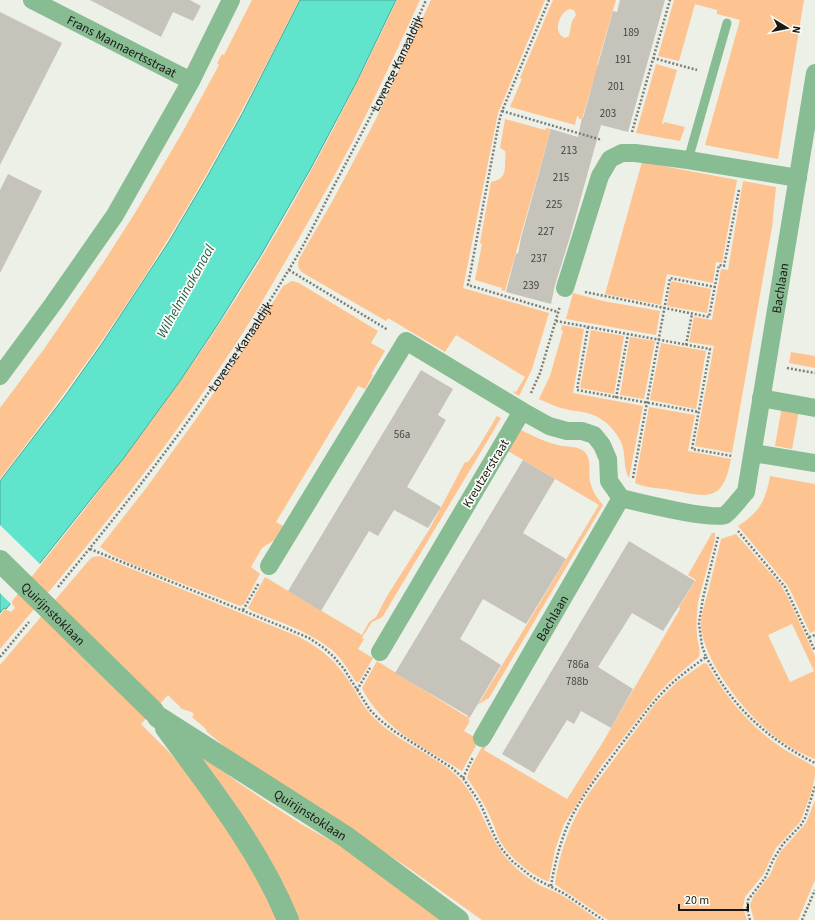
<svg xmlns="http://www.w3.org/2000/svg" width="815" height="920" viewBox="0 0 815 920" font-family="'Source Sans 3',sans-serif">
<style>
.green{fill:#fdc391;fill-rule:evenodd}
.water{fill:#60e5cc;stroke:#4ba896}
.pier{fill:#edf0e7}
.building{fill:#c6c3bb}
.lines{fill:none;stroke-linecap:round;stroke-linejoin:round}
.path{stroke:#7b7d77;stroke-width:2.5;stroke-dasharray:2 2;stroke-linecap:butt}
.service{stroke:#88bc92;stroke-width:9}
.minor{stroke:#88bc92;stroke-width:18}
.tertiary{stroke:#88bc92;stroke-width:22}
.tertiary-bridge{stroke:#88bc92;stroke-width:22}
.labels{text-anchor:middle;stroke-width:3.5;stroke-linejoin:round;paint-order:stroke}
.number-label{font-size:11px;fill:#444440}
.street-label{font-size:13px;fill:#191a17;stroke:#fbfdf5}
.water-label{font-size:14px;font-style:italic;fill:#285f55;stroke:#fbfdf5}
</style>
<rect width="100%" height="100%" fill="#edf0e7"/>
<g class="green">
<path d="M252,0H299C250,98 199,193 139,285C96,352 48,416 0,479V408L44,349L103,263L135,213L182,133L219,65L217,63L222,54L224,55Z"/>
<path d="M397,0H420C400,43 381,85 360,127C341,165 319,203 298,240C280,270 263,301 244,331C172,444 87,548 0,649V615L5,609L11,612L15,608L11,602C101,490 189,378 263,255C312,173 356,87 397,0Z"/>
<path d="M431,0H545L498,113L463,288L549,313L532,369L519,396L514,393L513,391L516,392L525,377L456,335L445,352L388,318L386,321L303,273C298,269 297,265 299,259L333,200L376,119Z"/>
<path d="M553,0H616L597,65L601,67L597,83L593,82L582,119H579V117L577,116L575,125L510,107L522,79L520,78ZM570,9L574,10L576,15L572,21L569,36L565,38C552,33 559,12 570,9Z"/>
<path d="M674,0H804L778,159L705,145L740,20L717,14V10L695,4L679,61L658,56Z"/>
<path d="M656,64L677,70L662,123L664,124V122L685,127L680,141L636,133Z"/>
<path d="M505,119L545,130L546,128L551,129L505,291L501,290L502,288L475,280L482,244L480,243L491,182C503,179 505,175 505,164C505,159 506,155 505,151L500,148Z"/>
<path d="M642,162L737,180L722,263L716,262L713,283L667,274L661,305L605,294Z"/>
<path d="M743,181L776,187L772,227L732,453L695,446L714,346L689,342L694,317L712,320L721,269L728,270Z"/>
<path d="M292,281L299,283L378,331L371,343L385,351L371,374L373,375L365,389L358,386L276,522L283,526L274,540L262,548L251,567L260,574L244,604L240,606L132,564L112,555L100,547L147,487L196,419L253,335L283,286Z"/>
<path d="M671,281L711,289L707,313L667,306Z"/>
<path d="M573,293L603,301L660,311L656,335L566,319Z"/>
<path d="M562,325L584,329L573,393L643,406L629,478C622,467 627,452 620,440C613,427 601,416 587,413C580,411 572,411 565,409C556,407 548,403 539,399L550,376L563,331L561,330Z"/>
<path d="M591,330L624,336L614,394L580,388Z"/>
<path d="M630,337L655,341L644,399L620,395Z"/>
<path d="M661,343L706,351L696,409L650,400Z"/>
<path d="M791,352L815,356V368L789,363Z"/>
<path d="M782,406L799,410L792,449L775,446Z"/>
<path d="M649,407L695,415L688,451L731,459C723,503 708,497 671,490C659,488 646,488 635,483Z"/>
<path d="M497,416L501,418L383,616L381,618L372,622L363,636L362,638L364,639L358,649L373,658L359,682H356C349,671 342,659 332,650C309,631 278,622 252,611L248,608L265,577L362,635L369,622L376,617L387,596L429,530L465,462H468L476,451Z"/>
<path d="M521,430C533,436 545,442 558,445C565,447 576,446 582,450C593,456 588,471 590,481C592,491 597,498 603,505L489,698L477,705L468,720L470,721L464,731L479,740L462,771C425,748 382,729 362,688L377,661L467,717L481,700L599,505L508,451Z"/>
<path d="M770,476L815,484V631L810,633L792,594L787,585L738,526C759,513 766,500 770,476Z"/>
<path d="M712,533H715V539L698,602C697,613 696,624 697,635C697,642 701,649 699,657L670,681L658,693L602,765L564,824L555,850L549,881H547C530,875 507,855 499,839C496,833 495,827 492,821C486,806 477,792 467,778L470,769L484,743L487,745L484,750L567,799L603,742L680,609L679,607L696,580L688,575Z"/>
<path d="M736,534L781,585L789,600L815,656V759C773,744 738,705 716,668C709,655 702,640 701,625C701,614 705,603 708,592C712,575 717,557 721,539ZM792,624L814,671L790,682L768,635Z"/>
<path d="M100,556L297,636C323,649 337,662 352,686C359,697 364,708 374,718C398,742 431,753 456,775C482,801 486,837 510,862C518,871 531,880 541,886C549,889 556,892 563,896C575,903 587,912 598,920H482L410,869L231,752L206,731L207,730L192,717L194,714C190,710 185,711 181,708C177,704 172,699 168,695L141,724L169,752L187,773L221,817L280,920H0V665L90,559L93,557Z"/>
<path d="M704,663L707,664C727,699 751,728 785,750C795,756 805,761 815,767V776L812,790L803,815L800,822L776,848L763,875L745,897L743,907L747,920H608L556,885L555,883C560,850 571,821 589,793L655,704L677,682Z"/>
<path d="M195,751L239,783L270,804L301,824L369,862L455,920H299L254,832L225,790Z"/>
<path d="M815,800V880L798,920H754L750,905L753,897L770,875L777,858L781,851L806,823Z"/>
</g>
<path class="water" d="M300,0H396L356,83L311,168L261,255L218,324L180,381L123,459L9,602L11,603L6,609L4,608L0,613V481L65,396L103,342L168,243L207,177L242,114Z"/>
<path class="pier" d="M0,525L41,565L12,601V605L0,593Z"/>
<g class="building">
<path d="M90,0H190L201,6L193,21L173,12L161,37Z"/>
<path d="M620,0H665L628,132L601,125L570,237L555,285L551,304L506,292L516,253L518,254L521,238L551,129L578,137L582,118H583L613,11L617,12Z"/>
<path d="M0,12L62,43L0,165Z"/>
<path d="M8,174L42,191L0,273V190Z"/>
<path d="M421,370L453,389L438,415L446,420L407,487L441,507L428,528L394,510L378,536L369,531L321,611L288,591Z"/>
<path d="M523,460L555,479L523,533L566,559L526,624L483,599L460,639L501,665L470,717L395,673Z"/>
<path d="M629,541L695,581L663,631L632,613L598,667L633,689L611,728L581,711L574,724L567,720L534,773L502,754Z"/>
</g>
<g class="lines">
<g class="path">
<path d="M549,0L502,111L499,122L468,285L558,312"/>
<path d="M653,58L697,70"/>
<path d="M502,111L602,140"/>
<path d="M632,132L670,0"/>
<path d="M289,270L388,330"/>
<path d="M585,292L709,317L719,265L724,266L739,190"/>
<path d="M556,321L710,349L692,449L732,456"/>
<path d="M588,327L577,390L699,412"/>
<path d="M686,345L692,314"/>
<path d="M787,368L815,373"/>
<path d="M531,393L540,373L560,306"/>
<path d="M616,398L628,334"/>
<path d="M633,478L670,278L715,287"/>
<path d="M738,531L785,587L815,651"/>
<path d="M90,549L288,629L309,638L324,648L334,657L344,669L370,710L380,720L394,731L452,768L463,778L480,803L495,837L501,848L512,861L532,877L565,894L603,920"/>
<path id="s1" d="M58,587C141,487 221,383 288,271C306,243 320,212 336,182C368,122 399,62 426,0"/>
<path d="M243,610L259,583"/>
<path d="M809,637L815,635"/>
<path d="M0,657L29,622"/>
<path d="M706,657C714,670 721,684 731,696C753,725 783,747 815,763"/>
<path d="M357,690L370,668"/>
<path d="M463,778L473,757"/>
<path d="M551,886C555,862 561,838 572,816C585,791 603,769 620,746C635,727 649,706 666,689C678,677 692,667 706,657L702,646L699,623L703,598L718,537"/>
<path d="M750,920L747,908L748,900L765,878L773,860L783,844L801,825L805,818L815,786"/>
<path d="M802,920L815,890"/>
</g>
<path class="service" d="M688,160L727,23"/>
<g class="minor">
<path id="s2" d="M32,0L191,81"/>
<path d="M565,288L600,176L610,159L622,153H635L688,160L798,178"/>
<path d="M0,376L53,304L115,215L191,81L231,0"/>
<path d="M761,398L815,408"/>
<path id="s3" d="M522,411L549,426L567,431H582L594,435L602,445L608,459L609,481L621,498C637,502 714,521 725,515C730,512 741,497 746,492L815,73"/>
<path d="M753,453L815,463"/>
<path d="M269,566L406,341L522,411L380,652"/>
<path id="s4" d="M482,738L621,498"/>
</g>
<g class="tertiary">
<path id="s5" d="M158,717L346,837L458,920"/>
<path d="M166,728C211,789 259,849 288,920"/>
</g>
<path class="tertiary-bridge" id="s6" d="M0,561L153,711"/>
</g>
<g class="labels">
<g class="number-label">
<text x="631" y="36">189</text>
<text x="623" y="63">191</text>
<text x="616" y="90">201</text>
<text x="608" y="117">203</text>
<text x="569" y="154">213</text>
<text x="561" y="181">215</text>
<text x="554" y="208">225</text>
<text x="546" y="235">227</text>
<text x="539" y="262">237</text>
<text x="531" y="289">239</text>
<text x="402" y="438">56a</text>
<text x="578" y="668">786a</text>
<text x="577" y="685">788b</text>
</g>
<g class="street-label">
<text dy="5" stroke="none"><textPath href="#s2" startOffset="101">Frans Mannaertsstraat</textPath></text>
<text dy="5" stroke="none"><textPath href="#s1" startOffset="626">Lovense Kanaaldijk</textPath></text>
<text dy="5" stroke="none"><textPath href="#s3" startOffset="492">Bachlaan</textPath></text>
<text dy="5" stroke="none"><textPath href="#s1" startOffset="302">Lovense Kanaaldijk</textPath></text>
<text transform="translate(485 473) rotate(-59)" y="5">Kreutzerstraat</text>
<text dy="5" stroke="none"><textPath href="#s6" startOffset="75">Quirijnstoklaan</textPath></text>
<text dy="5" stroke="none"><textPath href="#s4" startOffset="139">Bachlaan</textPath></text>
<text dy="5" stroke="none"><textPath href="#s5" startOffset="181">Quirijnstoklaan</textPath></text>
</g>
<g class="water-label">
<text transform="translate(185 291) rotate(-61)" y="5">Wilhelminakanaal</text>
</g>
</g>
<g transform="translate(787 28) rotate(100)" stroke="#fbfdf5" stroke-width="3" paint-order="stroke">
<path d="M0-3L7 15L0 10L-7 15Z" fill="#191a17"/>
<text y="-6" font-size="11" font-weight="bold" text-anchor="middle" fill="#191a17">N</text>
</g>
<path d="M679 904v6h69v-6" fill="none" stroke="#191a17" stroke-width="2"/>
<text x="685" y="904" font-size="12" fill="#191a17" stroke="#fbfdf5" stroke-width="3" paint-order="stroke">20 m</text>
</svg>
